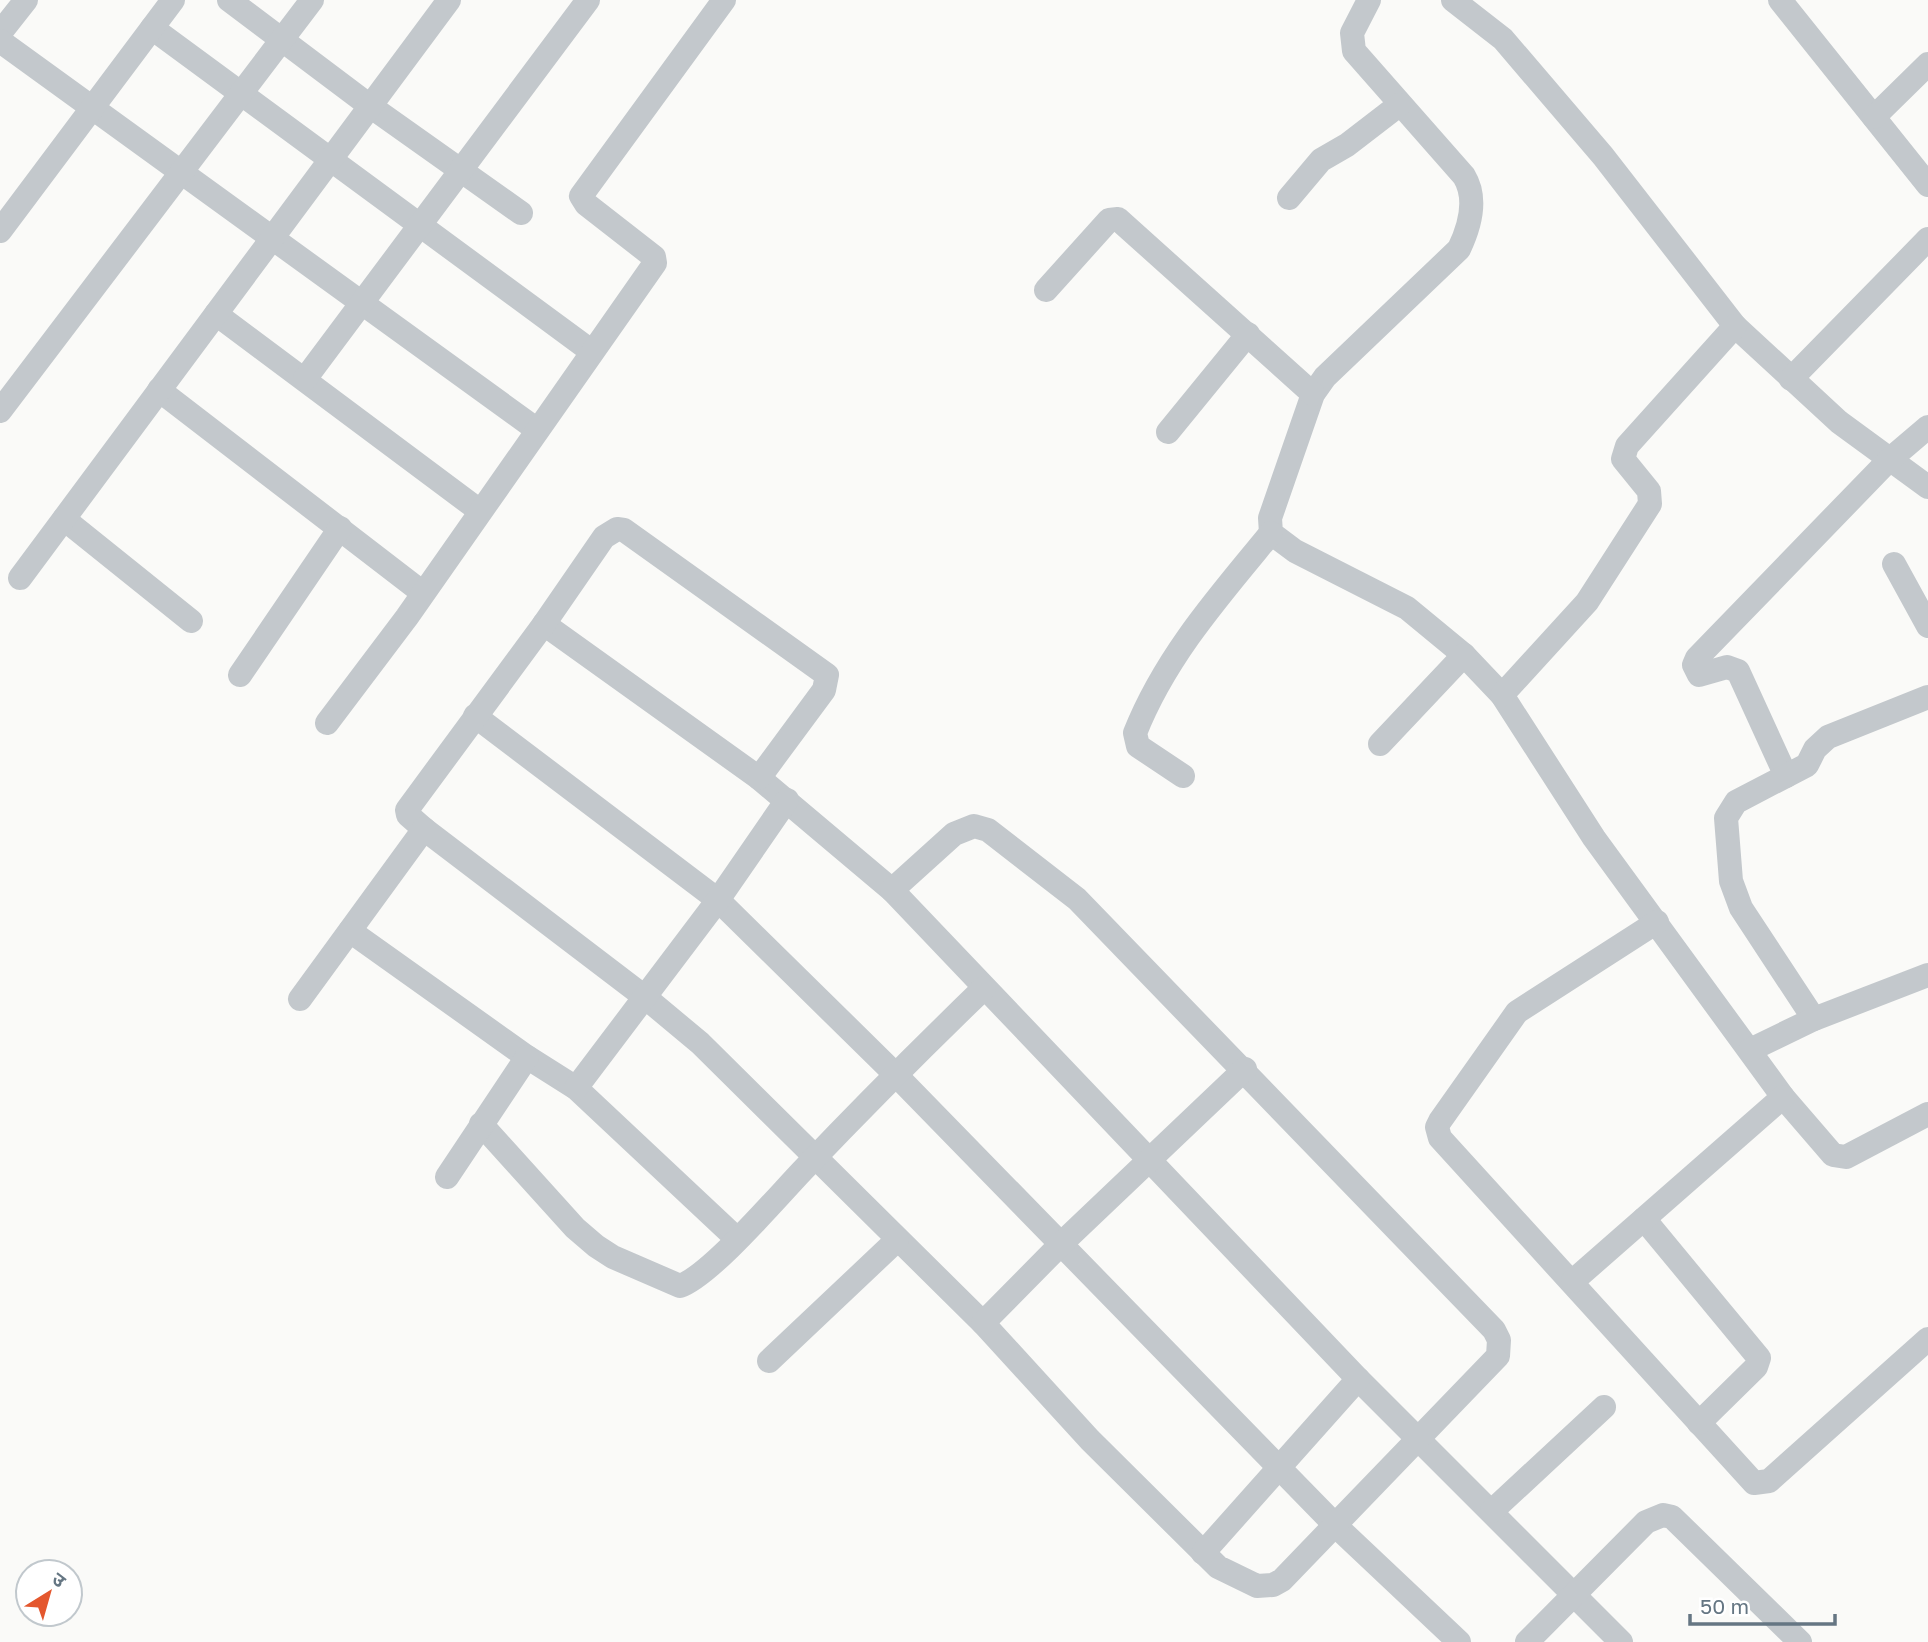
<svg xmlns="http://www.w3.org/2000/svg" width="1928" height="1642" viewBox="0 0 1928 1642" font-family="'Golos Text','Noto Sans Devanagari',sans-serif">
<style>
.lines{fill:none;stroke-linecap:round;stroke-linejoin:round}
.minor{stroke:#c3c8cc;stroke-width:24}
</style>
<rect width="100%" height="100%" fill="#fafaf8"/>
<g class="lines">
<g class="minor">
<path d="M229,0L370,106L521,213"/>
<path d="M1369,0L1352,33L1354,51L1464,176C1478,199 1470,226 1459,249L1325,377L1313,394L1270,518L1271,533L1295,551L1407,608L1464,655L1502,695L1594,838L1783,1097L1833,1155L1846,1157L1928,1114"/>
<path d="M1453,0L1503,39L1603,156L1735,326L1839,422L1928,487"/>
<path d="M1780,0L1928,185"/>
<path d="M152,28L591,351"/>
<path d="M0,33L26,0"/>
<path d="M0,41L536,429"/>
<path d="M1874,117L1928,64"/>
<path d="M1289,198L1321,160L1347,145L1399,105"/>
<path d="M0,231L173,0"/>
<path d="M1046,290L1109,220L1118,219L1313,394"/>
<path d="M216,314L480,511"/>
<path d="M305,379L588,0"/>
<path d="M1791,379L1928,239"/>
<path d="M159,390L423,593"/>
<path d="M0,411L312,0"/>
<path d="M1168,432L1248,334"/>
<path d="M64,519L191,621"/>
<path d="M1894,564L1928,626"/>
<path d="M20,578L449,0"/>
<path d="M544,624L759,778L892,890L1358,1379L1621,1642"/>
<path d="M240,675L340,528"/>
<path d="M1502,695L1587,602L1650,504L1649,491L1623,459L1627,446L1735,326"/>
<path d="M475,716L718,900L895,1074L1336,1526L1459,1642"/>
<path d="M327,723L407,617L655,263L654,257L586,204L581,196L724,0"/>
<path d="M1380,744L1464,655"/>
<path d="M1183,776L1138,746L1135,733C1165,657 1219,596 1271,533"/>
<path d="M1786,776L1738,671L1727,667L1699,675L1694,665L1697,658L1888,461L1928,427"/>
<path d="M759,778L824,690L827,675L624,530L617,529L604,537L544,624L407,810L408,815L424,829L646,998L700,1043L983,1323L1090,1440L1218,1567L1257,1586L1273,1585L1282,1580L1498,1356L1499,1340L1494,1330L1077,899L988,830L974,826L954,834L892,890"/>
<path d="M1657,922L1517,1012L1440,1121L1437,1127L1440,1138L1754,1483L1769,1481L1928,1339"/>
<path d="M350,931L527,1057L576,1088L737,1239"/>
<path d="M300,999L424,829"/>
<path d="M1814,1019L1741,908L1731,881L1726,818L1736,802L1807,765L1815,749L1828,737L1928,697"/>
<path d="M1750,1050L1814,1019L1928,975"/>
<path d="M576,1088L718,900L787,800"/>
<path d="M481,1124L575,1228L596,1246L613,1257L680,1286C711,1275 778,1196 804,1169C863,1107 923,1047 984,988"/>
<path d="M447,1177L527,1057"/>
<path d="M1644,1219L1759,1358L1756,1367L1699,1423"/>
<path d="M1573,1281L1783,1097"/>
<path d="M983,1323L1062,1243L1245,1069"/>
<path d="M769,1361L897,1240"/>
<path d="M1492,1511L1604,1407"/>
<path d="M1203,1553L1358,1379"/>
<path d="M1527,1642L1646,1522L1663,1515L1672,1517L1800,1642"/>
</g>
</g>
<g transform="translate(49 1593) rotate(37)"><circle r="33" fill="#ffffff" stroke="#c1c8cd" stroke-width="2"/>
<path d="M0-5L12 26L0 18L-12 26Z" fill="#e4572e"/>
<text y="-10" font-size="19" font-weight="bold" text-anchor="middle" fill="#657683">उ</text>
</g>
<path d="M1690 1614v10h145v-10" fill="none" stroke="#657683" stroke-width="3.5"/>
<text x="1700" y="1614" font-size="21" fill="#657683" stroke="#ffffff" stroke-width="5" paint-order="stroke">50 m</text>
</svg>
